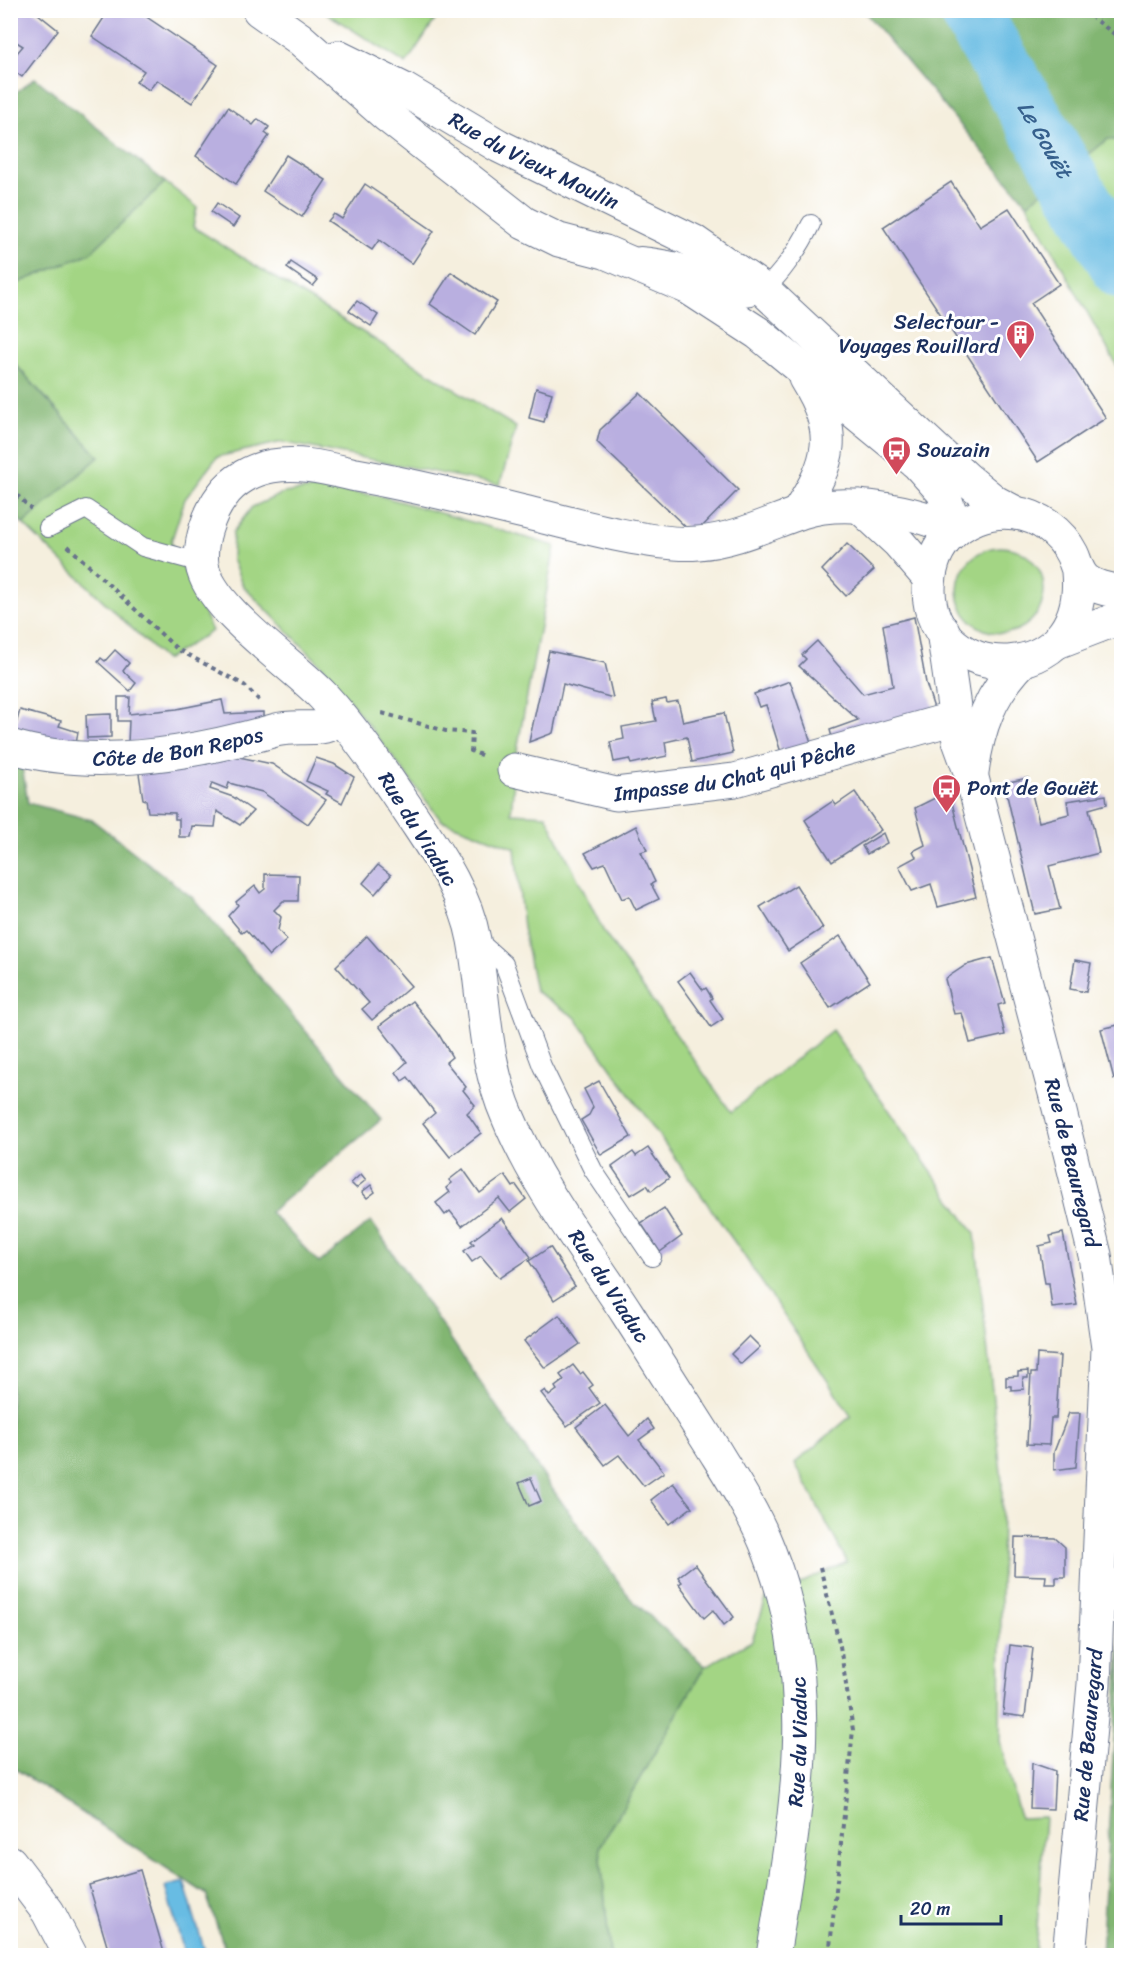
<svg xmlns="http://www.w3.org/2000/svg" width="1132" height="1966" viewBox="0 0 1132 1966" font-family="Sriracha,sans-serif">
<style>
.green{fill:#a3d584;stroke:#5f8271;stroke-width:1.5}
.forest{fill:#82b672;stroke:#4e7268;stroke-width:1.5}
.water{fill:#67bce3;stroke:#4176a0;stroke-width:1.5}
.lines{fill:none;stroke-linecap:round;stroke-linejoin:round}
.river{stroke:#67bce3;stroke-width:60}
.building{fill:#b9afe0}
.lane-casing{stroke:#67728b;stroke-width:20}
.street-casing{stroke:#67728b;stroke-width:35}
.secondary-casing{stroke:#67728b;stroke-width:35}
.path{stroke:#67728b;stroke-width:4;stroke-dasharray:4.5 4.5;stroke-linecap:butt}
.lane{stroke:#fff;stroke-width:18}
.street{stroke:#fff;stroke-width:33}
.secondary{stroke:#fff;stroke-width:33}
.labels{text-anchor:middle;stroke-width:6;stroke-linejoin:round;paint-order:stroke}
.street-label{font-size:21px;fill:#1b2f5e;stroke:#fff}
.poi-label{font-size:21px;fill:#1b2f5e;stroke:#fff;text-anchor:start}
.water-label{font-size:22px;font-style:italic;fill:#36608d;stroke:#fff}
</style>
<rect width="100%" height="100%" fill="#fff"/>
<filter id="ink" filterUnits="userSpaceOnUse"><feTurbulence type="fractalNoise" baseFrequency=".0167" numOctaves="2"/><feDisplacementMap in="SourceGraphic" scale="12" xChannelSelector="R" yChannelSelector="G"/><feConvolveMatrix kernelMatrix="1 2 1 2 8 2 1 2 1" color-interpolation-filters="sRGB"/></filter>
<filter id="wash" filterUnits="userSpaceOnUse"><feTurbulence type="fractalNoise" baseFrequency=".008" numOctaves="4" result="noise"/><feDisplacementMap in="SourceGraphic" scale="24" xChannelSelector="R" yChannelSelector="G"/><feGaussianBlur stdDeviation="1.35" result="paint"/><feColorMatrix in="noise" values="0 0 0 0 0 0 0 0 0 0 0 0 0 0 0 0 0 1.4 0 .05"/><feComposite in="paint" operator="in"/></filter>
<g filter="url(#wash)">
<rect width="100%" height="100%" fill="#f5efde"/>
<g class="green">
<path d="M323,11H441L406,64Z"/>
<path d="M1108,139L1121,141V373L1027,204Z"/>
<path d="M165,182L197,207L193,227L516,427L500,485L282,442L217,457L185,499L171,542L212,631L165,660L23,524L99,457L11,359V286L90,253Z"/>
<path d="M318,488L381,496L555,546L517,750L511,813L546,815L605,934L731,1112L832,1030L975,1234L1002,1482L1000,1741L1020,1818L1045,1817L1035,1955H610L600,1847L705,1666L752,1641L766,1599L847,1562L795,1463L851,1416L743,1254L575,1017L535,991L523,928L515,848L441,820L326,670L243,586L232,559L233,532L252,507L284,493Z"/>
<circle cx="1001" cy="590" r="43"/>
</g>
<g class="forest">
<path d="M864,11H1121V141L1108,139L1027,204Z"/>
<path d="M35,78L165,182L90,253L11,286V96Z"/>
<path d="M10,359L99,457L23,524L11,512Z"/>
<path d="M10,762L22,766L28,803L92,820L193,898L381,1120L270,1212L319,1263L371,1221L551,1487L630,1598L705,1666L600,1847L610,1955H227L206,1894L11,1766Z"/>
<path d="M1121,1625V1955H1101Z"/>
</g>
<path class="water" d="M184,1882L206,1955H185L165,1887Z"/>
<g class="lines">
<path class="river" id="s1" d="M969,10L1122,269"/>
</g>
<g id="blocks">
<g class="building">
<path d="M10,10H33L58,30L22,77L10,68V61L23,46L10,38Z"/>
<path d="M109,10H136L218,65L192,103L157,80L149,90L136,82L144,71L92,36Z"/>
<path d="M228,107L253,125L258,119L269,127L265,133L269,136L236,184L196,156Z"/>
<path d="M286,155L326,180L302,217L263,191Z"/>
<path d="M951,182L980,226L1009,208L1059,284L1031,303L1106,418L1038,462L883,227Z"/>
<path d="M365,184L434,231L412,264L379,240L372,250L328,221L334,214L342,219Z"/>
<path d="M217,203L239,218L233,227L211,212Z"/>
<path d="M291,262L318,280L313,286L287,268Z"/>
<path d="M451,272L497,302L475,335L430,304Z"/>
<path d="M357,301L378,315L371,326L349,311Z"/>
<path d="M536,388L552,393L544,422L529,418Z"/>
<path d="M640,393L738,490L694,535L597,442L600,430Z"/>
<path d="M847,544L874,570L846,596L822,570Z"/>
<path d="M914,617L926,683L937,718L835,748L830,730L858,720L799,666L806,659L802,655L817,641L863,694L893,686L883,625Z"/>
<path d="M115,650L129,663L123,671L136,683L130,691L98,662L101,658L105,661Z"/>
<path d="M549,651L605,663L613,698L563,684L553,733L529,742Z"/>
<path d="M790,681L815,754L784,762L766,705L759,707L754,694Z"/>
<path d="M118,697H130L129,714L177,709L222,700L225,714L263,712V727L128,743L129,721H118Z"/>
<path d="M666,699L667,703L678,701L683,722L724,713L733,753L692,762L687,737L665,742L667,756L631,764L629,759L614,762L610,742L624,739L622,727L656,721L652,702Z"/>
<path d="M20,710L61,721L59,726L78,732L76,744L13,735Z"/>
<path d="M111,714V737L87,738L86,715Z"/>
<path d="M239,757L272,764L326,800L308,824L262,792L229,783L227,789L212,783L210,789L233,797L253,811L240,825L217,811L215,827L192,826L190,837H179V819H175V813L148,812L146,800L143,799L138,767L207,764V760Z"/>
<path d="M316,758L334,764L354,777L342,803L326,794L328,791L306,781Z"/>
<path d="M1028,778L1039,822L1069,814L1067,801L1106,795L1107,804L1089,809L1099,853L1049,866L1060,909L1035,914L1004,783Z"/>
<path d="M949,791L976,897L938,907L931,884L912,891L899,866L916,857L913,851L925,845L915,808Z"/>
<path d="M855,792L881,830L832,862L805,820L833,801L836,805Z"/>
<path d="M636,826L647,850L641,852L655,882L651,884L659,899L636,910L629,896L622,899L605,863L594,867L585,853Z"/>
<path d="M883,833L887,843L867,854L862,846Z"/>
<path d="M378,865L391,875L375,894L363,883Z"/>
<path d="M265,874L299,875L298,901H283L274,910L281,917L278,930L287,940L269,956L246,930L242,933L228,916L238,905L236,902L255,886L260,893L265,889Z"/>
<path d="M796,885L823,928L788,951L760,907Z"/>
<path d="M367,936L411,986L372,1020L362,1009L369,1003L336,966Z"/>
<path d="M840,936L870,982L830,1008L800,963Z"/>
<path d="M992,958L1005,1003L998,1005L1005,1035L970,1043L962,1013L954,1014L945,979L966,965Z"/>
<path d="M1075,960L1091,963L1086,992L1070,989Z"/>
<path d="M690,972L703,990L706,988L712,998L710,1000L723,1019L711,1027L678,981Z"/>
<path d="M412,1001L438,1033L452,1057L446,1062L466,1087L463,1090L475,1105L467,1113L481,1133L450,1157L423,1123L435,1113L408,1077L402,1081L396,1072L407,1062L379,1026Z"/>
<path d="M1122,1024V1077L1114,1079L1101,1029Z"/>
<path d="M599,1081L631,1137L601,1155L581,1120L589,1115L593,1107L584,1089Z"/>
<path d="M648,1148L669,1178L651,1191L647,1185L631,1195L612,1167L633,1152L636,1156Z"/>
<path d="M463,1169L480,1193L505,1175L513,1187L516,1185L526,1199L510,1212L499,1198L462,1226L450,1211L445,1215L436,1203L450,1192L446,1188L452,1183L449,1180Z"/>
<path d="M361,1174L366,1180L356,1188L351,1183Z"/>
<path d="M371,1185L375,1192L367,1198L362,1192Z"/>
<path d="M664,1208L682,1236L660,1252L641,1223Z"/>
<path d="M502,1218L531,1257L500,1278L481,1256L472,1262L464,1251L474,1244L471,1241Z"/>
<path d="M1063,1233L1077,1305L1052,1308L1049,1283H1045L1039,1246L1052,1243L1050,1236Z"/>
<path d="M550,1247L575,1286L554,1300L529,1261Z"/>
<path d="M559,1315L580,1344L545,1368L524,1341Z"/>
<path d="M749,1336L760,1347L741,1364L731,1354Z"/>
<path d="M1037,1354L1060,1356L1056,1418H1051L1049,1445L1027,1444L1031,1373H1036Z"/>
<path d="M573,1365L580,1374L583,1372L593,1385L589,1388L600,1403L567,1426L541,1393L545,1390L549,1396L557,1390L555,1387L564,1380L560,1375Z"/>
<path d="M1028,1371V1378H1023L1024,1389L1011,1390V1386H1006V1377L1018,1376V1372Z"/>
<path d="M605,1405L629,1436L647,1419L654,1429L639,1440L664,1472L644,1486L619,1455L605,1465L576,1427Z"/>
<path d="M1069,1413H1080L1076,1467L1054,1470V1452Z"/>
<path d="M531,1478L541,1501L529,1506L519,1483Z"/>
<path d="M673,1483L692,1507L669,1524L651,1500Z"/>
<path d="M1015,1537L1055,1538L1065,1547V1577H1056V1584H1045L1046,1576L1014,1575Z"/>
<path d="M695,1564L734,1617L724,1625L713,1610L704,1618L679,1584L682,1582L678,1577Z"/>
<path d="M1010,1645L1033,1648L1025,1717L1003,1714Z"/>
<path d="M1032,1763L1055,1771L1053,1809L1030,1808Z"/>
<path d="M140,1870L165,1956H110L89,1885Z"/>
</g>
</g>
</g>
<g filter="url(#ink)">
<use href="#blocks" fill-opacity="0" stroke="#67728b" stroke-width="1.5"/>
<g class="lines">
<defs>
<g id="lane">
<path d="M640,256C662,258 686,262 706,273C717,280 729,292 741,296C766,304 802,243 811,224"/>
<path d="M48,528L86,509L143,547L202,563"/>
<path d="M475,938L504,964L542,1066L593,1170L652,1257"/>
</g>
<g id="street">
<path id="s2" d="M10,746C93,772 195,753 276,730C290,726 306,729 321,727C328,726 336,722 342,719"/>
<path id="s3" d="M514,770L616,794L735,780L955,718"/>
<path d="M10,1862L48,1912L71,1956"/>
</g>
<g id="secondary">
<path d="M259,10L300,39L386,115L524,223L559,240L605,252L689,288L758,333L918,464L943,492L956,529"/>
<path id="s4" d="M338,57L403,89L499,146L693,241L764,290L967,479L995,502L1016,513"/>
<path d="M859,506L899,543L929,578"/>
<path d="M798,513C832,460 839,433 805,378"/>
<path d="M1078,572C1089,691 930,687 929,590C929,572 934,553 946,539C963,520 989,509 1015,513C1039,516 1061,532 1072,554C1077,564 1077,574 1087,581C1096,588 1111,590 1122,592"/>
<path id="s5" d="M943,631L959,741L971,774L1059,1108L1095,1255L1108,1348L1094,1684L1069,1956"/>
<path d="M1057,642L1122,617"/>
<path d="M972,772C978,727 990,694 1022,661"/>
<path id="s6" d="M773,1956C795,1818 822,1686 769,1551C755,1514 732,1479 711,1445C683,1401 655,1357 627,1313C586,1250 537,1187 508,1117C483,1060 485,1000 474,940C466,896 440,858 416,822C387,779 358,734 323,696C292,663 208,608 202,564C199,542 209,513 222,496C233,480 253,469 272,466C300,461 329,469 356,475C419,486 482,502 544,517C583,527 660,547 698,543C735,540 767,524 802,512C844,498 915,510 954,530"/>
</g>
</defs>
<use href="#lane" class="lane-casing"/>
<use href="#street" class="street-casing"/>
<use href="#secondary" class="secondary-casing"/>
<g class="path">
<path d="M1083,10L1122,40"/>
<path d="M10,488L31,509"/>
<path d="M68,546L177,649L244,685L259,700"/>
<path d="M382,713L446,731L472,733L471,751L483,756"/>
<path d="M820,1567L840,1646L853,1730L829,1956"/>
</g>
<use href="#lane" class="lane"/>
<use href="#street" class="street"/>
<use href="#secondary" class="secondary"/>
</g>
</g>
<defs>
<symbol id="building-pin" viewBox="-11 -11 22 30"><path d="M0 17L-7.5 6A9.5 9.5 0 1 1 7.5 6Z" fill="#d1495b" stroke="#fff"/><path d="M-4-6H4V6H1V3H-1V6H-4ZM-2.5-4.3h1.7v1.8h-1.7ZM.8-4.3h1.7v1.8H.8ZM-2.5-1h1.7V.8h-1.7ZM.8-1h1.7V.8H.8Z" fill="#fff"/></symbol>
<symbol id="bus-pin" viewBox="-11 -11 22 30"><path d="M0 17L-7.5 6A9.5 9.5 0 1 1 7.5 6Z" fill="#d1495b" stroke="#fff"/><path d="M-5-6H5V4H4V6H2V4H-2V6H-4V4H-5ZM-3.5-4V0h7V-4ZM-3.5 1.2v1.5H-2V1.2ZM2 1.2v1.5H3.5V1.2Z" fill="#fff"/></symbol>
</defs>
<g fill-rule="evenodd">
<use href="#building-pin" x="1004" y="318" width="33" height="45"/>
<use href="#bus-pin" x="880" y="434" width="33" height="45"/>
<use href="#bus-pin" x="930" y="772" width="33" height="45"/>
</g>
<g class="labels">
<g class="street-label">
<text dy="7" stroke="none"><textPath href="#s4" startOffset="222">Rue du Vieux Moulin</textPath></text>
<text dy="7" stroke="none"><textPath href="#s2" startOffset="170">Côte de Bon Repos</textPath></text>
<text dy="7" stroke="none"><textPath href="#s3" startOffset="226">Impasse du Chat qui Pêche</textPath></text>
<text transform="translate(418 829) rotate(58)" y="7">Rue du Viaduc</text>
<text dy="7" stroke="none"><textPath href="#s5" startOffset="548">Rue de Beauregard</textPath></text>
<text transform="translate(609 1286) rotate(57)" y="7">Rue du Viaduc</text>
<text transform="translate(1088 1735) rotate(-85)" y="7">Rue de Beauregard</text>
<text dy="7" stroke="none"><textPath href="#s6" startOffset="216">Rue du Viaduc</textPath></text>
</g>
<g class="poi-label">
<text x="999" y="329" text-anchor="end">Selectour -<tspan x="999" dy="24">Voyages Rouillard</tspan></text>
<text x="917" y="457">Souzain</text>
<text x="967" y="795">Pont de Gouët</text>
</g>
<g class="water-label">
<text dy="8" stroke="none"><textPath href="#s1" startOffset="150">Le Gouët</textPath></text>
</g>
</g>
<rect width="1132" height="1966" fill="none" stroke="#fff" stroke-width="36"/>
<path d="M901 1915v9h100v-9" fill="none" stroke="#1b2f5e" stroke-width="3"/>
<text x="910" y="1915" font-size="18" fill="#1b2f5e" stroke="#ffffff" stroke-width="4.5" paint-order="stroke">20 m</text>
</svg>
